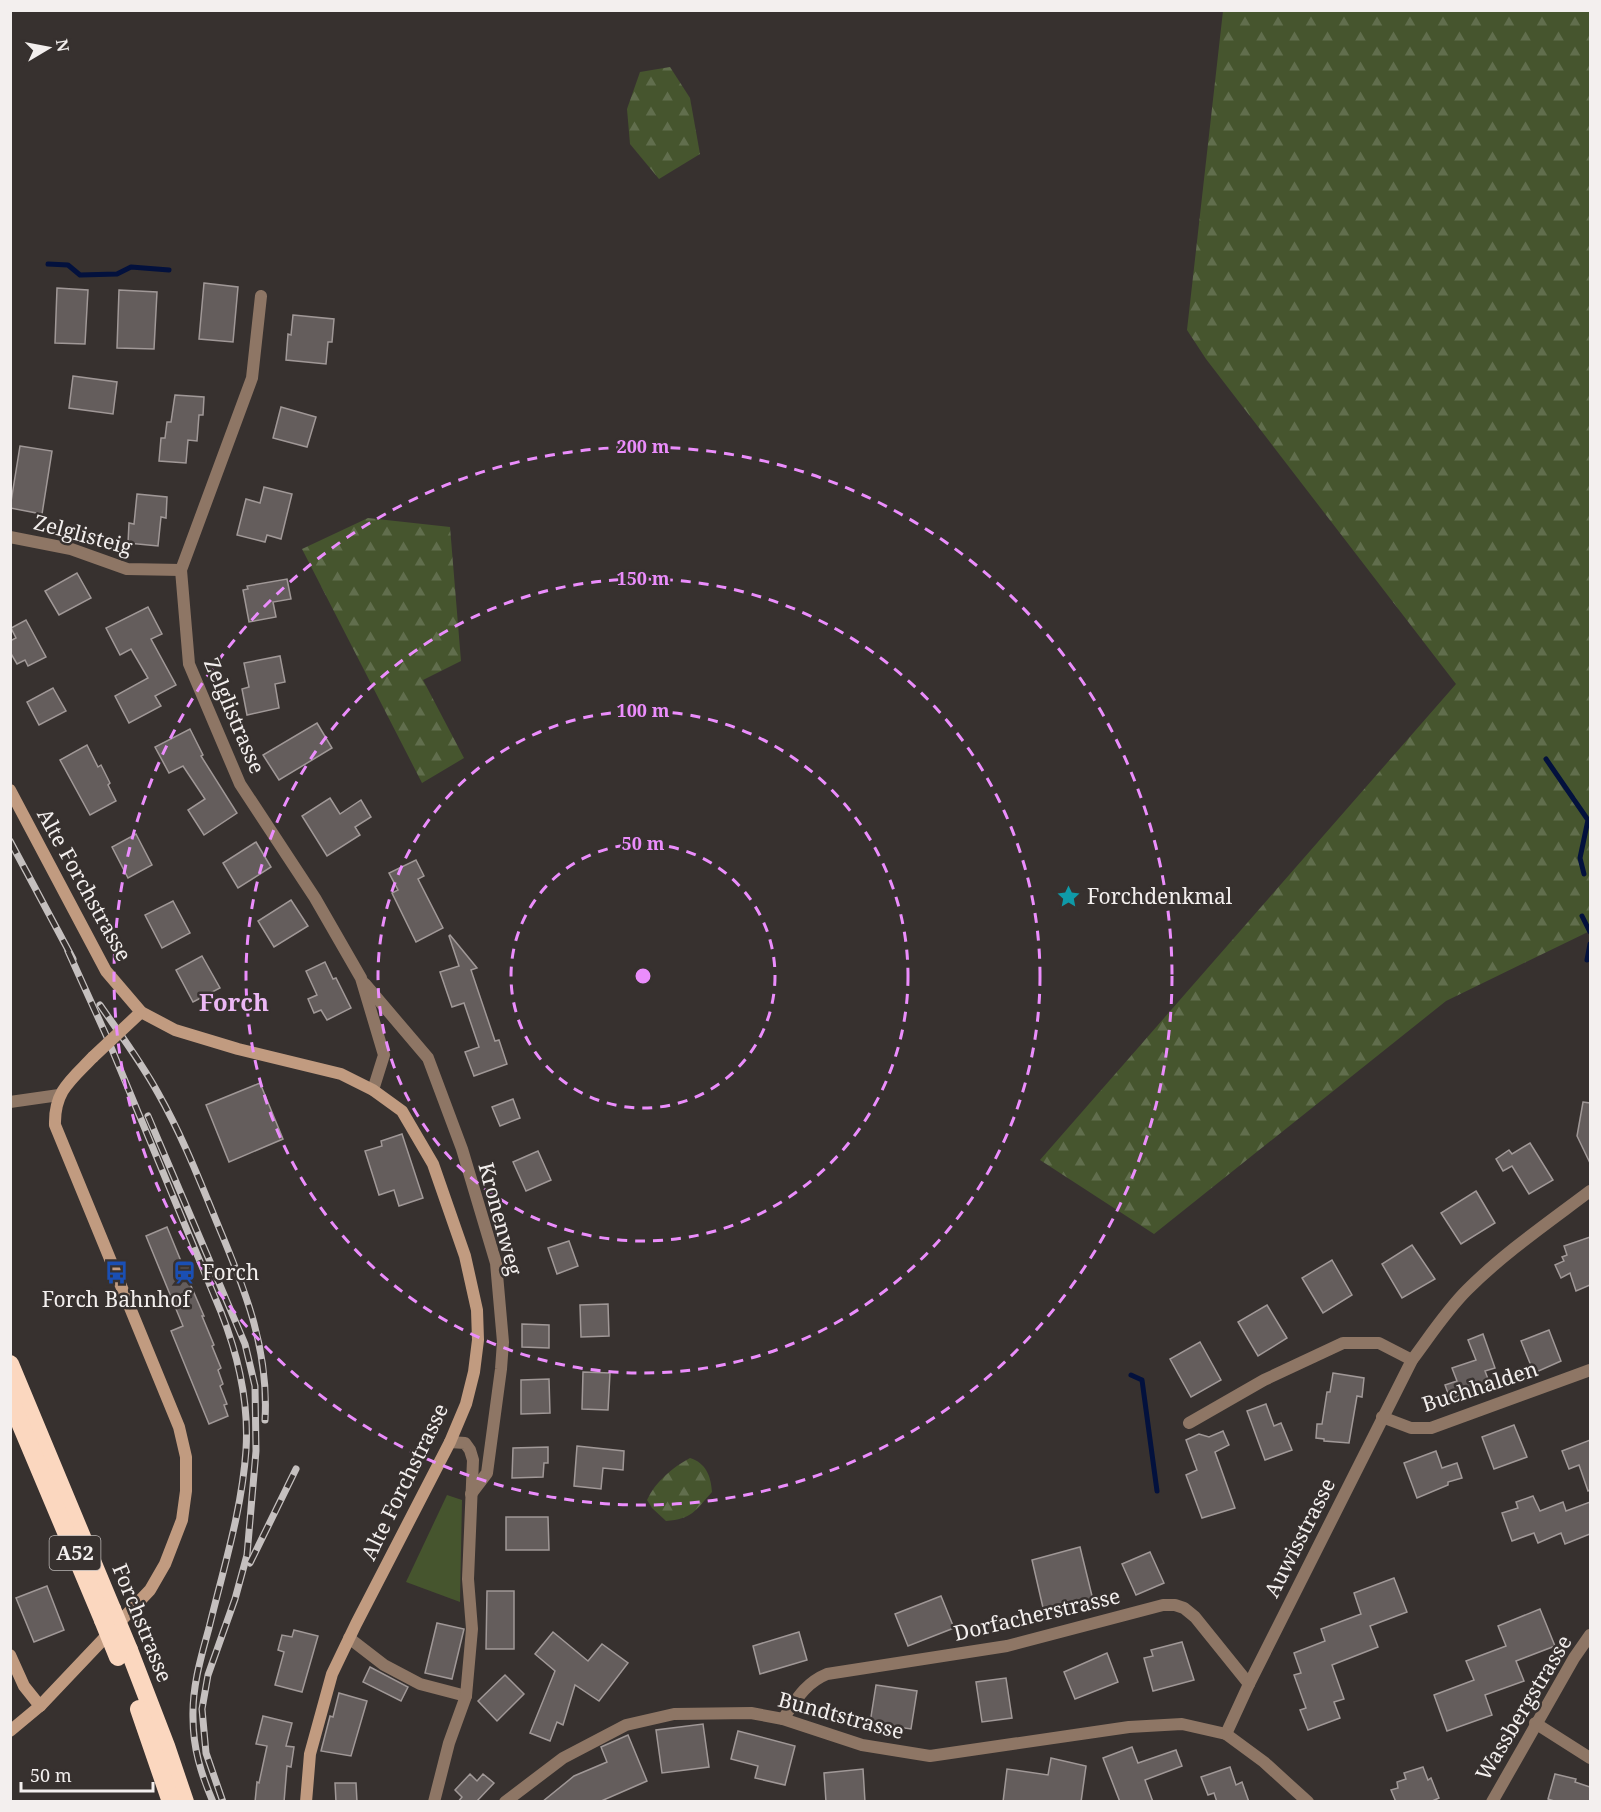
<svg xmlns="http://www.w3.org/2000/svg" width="1601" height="1812" viewBox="0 0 1601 1812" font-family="'Noto Serif',serif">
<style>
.forest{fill:url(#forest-firs)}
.green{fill:#46552e}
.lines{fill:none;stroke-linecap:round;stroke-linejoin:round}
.stream{stroke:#03113d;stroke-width:5}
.building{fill:#645d5c;stroke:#a09897;stroke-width:1.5}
.street{stroke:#8e7665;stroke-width:12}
.secondary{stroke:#c19b80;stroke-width:12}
.highway{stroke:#fbd7bf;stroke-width:18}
.rail-casing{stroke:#c5c0bf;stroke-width:7}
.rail{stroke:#37312f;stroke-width:4.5;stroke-dasharray:14;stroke-linecap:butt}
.secondary-bridge{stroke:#c19b80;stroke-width:12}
.highway-bridge{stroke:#fbd7bf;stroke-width:18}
.ring{fill:none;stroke:#eb8dfc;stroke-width:3;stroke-dasharray:10 8}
.labels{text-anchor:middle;stroke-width:5;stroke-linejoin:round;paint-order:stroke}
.shield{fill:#37312f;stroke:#bbb6b5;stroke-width:1.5}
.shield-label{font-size:20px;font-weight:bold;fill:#f3efee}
.street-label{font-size:21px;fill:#f3efee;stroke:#37312f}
.poi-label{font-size:21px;fill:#f3efee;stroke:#37312f;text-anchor:start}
.quarter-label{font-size:24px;font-weight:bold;fill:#ecb8f5;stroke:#37312f}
.centre{fill:#eb8dfc;stroke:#37312f;stroke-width:3}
.ring-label{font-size:18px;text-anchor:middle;font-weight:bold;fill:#eb8dfc;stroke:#37312f;stroke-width:5;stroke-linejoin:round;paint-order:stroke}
</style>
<defs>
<pattern id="forest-firs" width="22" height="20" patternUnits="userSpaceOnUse" patternTransform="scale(1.5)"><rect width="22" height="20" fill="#46552e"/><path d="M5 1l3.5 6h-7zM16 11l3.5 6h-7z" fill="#616e4d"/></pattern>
</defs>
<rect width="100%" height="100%" fill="#37312f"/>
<g class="forest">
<path d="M1223,11H1590V931L1446,1001L1154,1234L1040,1160L1456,684L1206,359L1187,330Z"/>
<path d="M670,67L690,98L700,154L659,179L630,144L627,109L640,72Z"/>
<path d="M368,518L450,527L461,661L423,680L464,758L422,783L302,549Z"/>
<path d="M690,1458C706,1463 711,1476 712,1492C695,1511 692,1519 666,1521L652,1508L647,1500C655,1482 673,1467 690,1458Z"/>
</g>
<path class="green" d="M447,1495L462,1500L460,1602L406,1582Z"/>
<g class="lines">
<g class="stream">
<path d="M48,264L68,265L80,275L117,274L131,267L169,270"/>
<path d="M1546,759L1588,820L1580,858L1584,874"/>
<path d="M1582,916L1590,932"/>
<path d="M1587,960L1590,944"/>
<path d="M1131,1375L1142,1380L1157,1491"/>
</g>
</g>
<g class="building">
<path d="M204,283L238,287L233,342L199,339Z"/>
<path d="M57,288L88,290L85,344L55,343Z"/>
<path d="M119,290L157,292L154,349L117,348Z"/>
<path d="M293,315L334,319L332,342H328L326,364L286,360L288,334L291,335Z"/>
<path d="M73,376L117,382L113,414L69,408Z"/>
<path d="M175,395L204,397L203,415H199L197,441L188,440L186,463L159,461L161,438H165L167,422H171Z"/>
<path d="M281,407L316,417L307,447L273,438Z"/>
<path d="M20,446L52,451L42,514L10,508Z"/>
<path d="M264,487L292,494L281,539L267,535L265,542L237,535L246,499L260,503Z"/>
<path d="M137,494L167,497L166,518L161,517L158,546L128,543L129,523L134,524Z"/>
<path d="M77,573L91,598L59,615L45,591Z"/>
<path d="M287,579L291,599L273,602L276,617L249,622L243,590L248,589L247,586Z"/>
<path d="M148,607L162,634L151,639L176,685L155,696L161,706L129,723L115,696L148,678L131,649L120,655L106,628Z"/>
<path d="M26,620L46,657L28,666L25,660L17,664L10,652V641L16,638L11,628Z"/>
<path d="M280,656L285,682L275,684L279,708L247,715L242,689L249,687L244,663Z"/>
<path d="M53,688L66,711L39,725L27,702Z"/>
<path d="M317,723L332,748L279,780L263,755Z"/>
<path d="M190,729L203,755L201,756L237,813L204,835L188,810L205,799L183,766L169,773L155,747Z"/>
<path d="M87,745L98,767L101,765L110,783L108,785L116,801L90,815L60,760Z"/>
<path d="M330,798L340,814L361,800L371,817L355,827L360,835L327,856L302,816Z"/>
<path d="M136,834L152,865L128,878L112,847Z"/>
<path d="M256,842L271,867L238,888L223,863Z"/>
<path d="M416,860L424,876L418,879L443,928L416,942L392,893L398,890L389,873Z"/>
<path d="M291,900L308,926L274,947L258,921Z"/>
<path d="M173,901L190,933L162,948L145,915Z"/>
<path d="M450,935L477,968L471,970L495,1041L499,1040L507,1064L474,1076L465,1052L479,1047L464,1003L452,1007L440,972L459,966L449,936Z"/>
<path d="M202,956L220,988L193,1002L176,970Z"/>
<path d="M325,962L333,979L336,978L351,1008L327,1020L321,1010L314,1013L308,999L317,995L306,971Z"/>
<path d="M260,1083L283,1139L229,1162L206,1105Z"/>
<path d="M513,1099L520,1118L500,1126L492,1107Z"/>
<path d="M1583,1102L1590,1103V1163L1577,1136Z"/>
<path d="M402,1134L423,1198L399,1206L394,1190L379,1195L365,1151L382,1146L381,1141Z"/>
<path d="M1530,1143L1553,1180L1529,1194L1512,1166L1503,1171L1496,1159L1509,1150L1512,1154Z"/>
<path d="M538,1151L551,1180L526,1191L513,1162Z"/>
<path d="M1476,1191L1495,1223L1461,1244L1441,1213Z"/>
<path d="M167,1227L183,1266L188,1264L193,1277L188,1279L204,1316H202L214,1345L212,1346L221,1368L218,1370L223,1384L220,1386L227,1404L224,1405L228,1416L209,1424L171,1331L183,1326L146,1236Z"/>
<path d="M1590,1237V1285L1576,1291L1570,1273L1561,1278L1555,1265L1564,1261L1562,1257L1567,1255L1564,1246Z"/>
<path d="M569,1241L578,1266L557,1274L548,1248Z"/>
<path d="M1412,1245L1435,1279L1402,1298L1382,1264Z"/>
<path d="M1332,1260L1352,1295L1323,1313L1302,1278Z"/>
<path d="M608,1304L609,1336L581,1337L580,1305Z"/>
<path d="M1267,1305L1287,1338L1258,1356L1238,1322Z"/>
<path d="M522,1324L549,1325V1348L522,1347Z"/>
<path d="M1549,1330L1561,1361L1534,1373L1521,1341Z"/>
<path d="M1483,1334L1495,1368L1485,1371L1490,1384L1450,1399L1445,1385L1457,1381L1452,1368L1476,1360L1468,1340Z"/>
<path d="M1200,1342L1221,1380L1191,1397L1170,1359Z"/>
<path d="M583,1372L610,1373L608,1410L582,1409Z"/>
<path d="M1333,1373L1364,1378L1362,1397L1357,1396L1349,1443L1324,1441V1439L1316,1438L1317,1424H1322L1327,1392H1330Z"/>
<path d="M549,1379L550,1413L521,1414V1380Z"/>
<path d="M1266,1404L1274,1426L1281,1423L1292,1450L1265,1460L1247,1411Z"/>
<path d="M1514,1425L1527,1457L1494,1469L1482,1437Z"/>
<path d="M1223,1431L1229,1445L1215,1452L1235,1508L1202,1518L1186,1475L1197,1470L1186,1440L1199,1434L1209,1437Z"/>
<path d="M1590,1440V1490L1588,1491L1579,1465L1569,1469L1562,1451Z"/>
<path d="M577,1446L624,1451L623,1470L603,1468L601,1489L574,1486Z"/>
<path d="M548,1447V1463H544L543,1477L512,1478L513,1448Z"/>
<path d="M1436,1451L1442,1468L1457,1463L1462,1478L1448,1482V1485L1417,1498L1404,1463Z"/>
<path d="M1533,1496L1540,1511L1563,1502L1566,1511L1590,1502V1534L1565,1544L1561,1533L1538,1543L1534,1533L1512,1541L1502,1513L1518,1508L1516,1502Z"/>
<path d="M506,1517H548L549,1550H506Z"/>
<path d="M1080,1547L1093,1600L1044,1612L1032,1560Z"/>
<path d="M1150,1552L1164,1583L1136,1595L1122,1564Z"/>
<path d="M1394,1578L1407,1612L1370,1626L1378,1647L1332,1665L1344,1699L1334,1702L1340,1718L1308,1730L1300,1710L1306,1708L1294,1675L1301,1673L1294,1653L1325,1641L1321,1629L1361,1614L1354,1593Z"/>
<path d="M47,1586L64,1630L34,1642L16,1598Z"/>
<path d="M487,1591H514V1649H486Z"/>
<path d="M941,1596L954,1628L908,1646L895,1614Z"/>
<path d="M1540,1609L1555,1646L1516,1661L1524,1681L1485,1695L1492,1715L1447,1731L1434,1695L1474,1680L1466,1661L1506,1646L1498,1626Z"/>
<path d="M437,1623L464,1629L452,1679L425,1673Z"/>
<path d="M294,1630L318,1636L302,1692L275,1685L284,1652L278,1650L282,1635L292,1637Z"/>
<path d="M553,1632L588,1661L602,1644L628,1663L599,1701L575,1685L563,1725L557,1722L550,1741L530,1733L555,1671L535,1654Z"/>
<path d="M799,1632L807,1660L760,1674L753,1646Z"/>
<path d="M1182,1642L1194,1680L1153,1691L1144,1658L1153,1656L1151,1650Z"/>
<path d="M1107,1653L1118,1682L1075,1699L1064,1672Z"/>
<path d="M370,1667L408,1687L401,1701L363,1682Z"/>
<path d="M505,1675L524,1694L497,1721L478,1701Z"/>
<path d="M1006,1678L1012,1718L982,1722L976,1682Z"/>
<path d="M876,1685L917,1691L911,1729L870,1723Z"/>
<path d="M339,1693L367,1701L351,1756L321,1751L330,1716L333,1717Z"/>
<path d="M263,1716L292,1723L286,1746L294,1747L291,1767L287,1766L284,1802H255L257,1782L259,1783L267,1746L256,1744Z"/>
<path d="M703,1724L709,1767L662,1773L656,1730Z"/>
<path d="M738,1731L795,1746L785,1785L755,1778L758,1766L731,1759Z"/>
<path d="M628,1735L647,1781L599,1802H542L574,1776L607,1762L601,1747Z"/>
<path d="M1132,1747L1138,1763L1176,1750L1182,1766L1145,1780L1153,1802H1120L1103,1758Z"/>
<path d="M1051,1758L1086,1766L1081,1802H1003L1007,1769L1048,1775Z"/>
<path d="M1230,1767L1236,1785L1242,1782L1249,1802H1217L1214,1793L1208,1795L1201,1777Z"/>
<path d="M1423,1767L1428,1780L1431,1778L1439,1798L1430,1802H1396L1391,1790L1398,1788L1397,1782L1406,1779L1404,1773Z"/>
<path d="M863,1769L865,1802H826L824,1773Z"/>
<path d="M470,1774L477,1781L483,1774L494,1783L476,1802H458L462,1797L455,1790Z"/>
<path d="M1555,1774L1576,1779L1575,1782L1590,1787V1802H1557L1548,1799Z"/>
<path d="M335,1783H356L357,1802H336Z"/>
</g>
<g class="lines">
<g class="street">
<path d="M261,296L252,378L181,570L189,664L240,784L315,898L361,978L384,1055L373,1090"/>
<path d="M10,537L71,549L127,569L181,570"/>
<path d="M365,984L428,1058L462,1149L496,1263L503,1342L501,1369L487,1473L471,1494"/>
<path d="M10,1102L59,1095"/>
<path d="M1382,1417L1411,1428H1431L1590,1370"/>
<path d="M1189,1423L1264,1380L1343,1343H1379L1412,1360"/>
<path d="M349,1638L384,1665L420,1684L466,1696"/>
<path d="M783,1719C796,1700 805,1683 827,1674L1007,1646L1163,1605H1175L1184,1608L1195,1617L1249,1684"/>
<path d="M1535,1723L1590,1758"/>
<path d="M1226,1734L1249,1684L1412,1360C1430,1336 1446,1311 1467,1290C1504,1253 1549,1222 1590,1191"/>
<path d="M434,1802L449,1743L466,1696L472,1629L468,1579L473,1460L470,1450L465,1443L450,1442"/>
<path d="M505,1802L563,1758L626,1725L674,1714L751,1713L783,1719L862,1745L930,1756L1129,1727L1182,1724L1226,1734L1264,1762L1308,1802"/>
<path d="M1492,1802L1574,1658L1590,1635"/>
</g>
<g class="secondary">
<path d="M10,790L106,971L141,1012L175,1030L238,1049L341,1074L373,1090L402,1111L433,1164L465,1256L477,1310L478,1340L474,1372L466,1404L450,1442L356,1624L332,1674L310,1754L306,1802"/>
<path d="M10,1655L24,1686L40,1706"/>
<path d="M10,1731L40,1706L150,1590L165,1564L182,1520L186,1491V1457L179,1427L55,1125C54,1091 71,1080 93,1057"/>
</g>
<g class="highway">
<path d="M10,1364L112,1609"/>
<path d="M10,1399L103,1620"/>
<path d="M129,1650L166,1746L185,1802"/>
<path d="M139,1709L171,1802"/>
</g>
<defs>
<g id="rail">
<path d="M10,841L73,959"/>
<path d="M68,951L106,1035L221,1312C238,1355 249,1402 246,1450C242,1510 223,1570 209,1628C201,1657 192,1687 193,1718C193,1748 201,1774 213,1802"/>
<path d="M100,1005C120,1034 141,1062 158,1093C183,1137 201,1184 220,1230C246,1292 269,1351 265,1420"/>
<path d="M148,1116L245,1344L255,1386L256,1451L247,1555L235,1599L208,1675L202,1709L206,1753L223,1802"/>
<path d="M250,1563L296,1469"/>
</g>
</defs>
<use href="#rail" class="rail-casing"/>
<use href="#rail" class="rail"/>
<path class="secondary-bridge" d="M93,1057L141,1012"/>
<g class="highway-bridge">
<path d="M112,1609L129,1650"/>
<path d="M103,1620L118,1657"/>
</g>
</g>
<g class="ring">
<circle cx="643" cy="976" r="132"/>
<circle cx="643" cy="976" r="265"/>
<circle cx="643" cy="976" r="397"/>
<circle cx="643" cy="976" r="529"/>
</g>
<defs>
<symbol id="sight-bare" viewBox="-9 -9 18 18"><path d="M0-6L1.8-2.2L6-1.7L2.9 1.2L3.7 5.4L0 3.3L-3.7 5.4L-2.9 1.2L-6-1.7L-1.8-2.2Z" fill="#0f9aa8" stroke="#37312f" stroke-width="2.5" paint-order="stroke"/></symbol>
<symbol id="bus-bare" viewBox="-9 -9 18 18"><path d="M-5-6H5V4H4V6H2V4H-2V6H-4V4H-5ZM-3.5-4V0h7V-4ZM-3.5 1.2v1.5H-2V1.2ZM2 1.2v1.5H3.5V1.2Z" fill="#1a4fb4" stroke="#37312f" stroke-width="2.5" paint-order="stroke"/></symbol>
<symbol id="station-bare" viewBox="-9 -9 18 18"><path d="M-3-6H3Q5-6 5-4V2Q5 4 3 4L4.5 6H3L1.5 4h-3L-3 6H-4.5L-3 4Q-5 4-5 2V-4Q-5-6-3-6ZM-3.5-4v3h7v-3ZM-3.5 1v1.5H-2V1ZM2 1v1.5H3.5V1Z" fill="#1a4fb4" stroke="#37312f" stroke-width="2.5" paint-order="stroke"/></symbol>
</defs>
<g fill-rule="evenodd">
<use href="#sight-bare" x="1052" y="880" width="33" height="33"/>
<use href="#bus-bare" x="100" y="1256" width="33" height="33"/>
<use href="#station-bare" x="168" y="1256" width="33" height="33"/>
</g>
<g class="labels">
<rect class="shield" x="49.5" y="1536" width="51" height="34" rx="4.5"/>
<g class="shield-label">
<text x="75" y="1560">A52</text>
</g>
<g class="street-label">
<text transform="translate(83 535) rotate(15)" y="7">Zelglisteig</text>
<text transform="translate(234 716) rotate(67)" y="7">Zelglistrasse</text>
<text transform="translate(84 885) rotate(61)" y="7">Alte Forchstrasse</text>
<text transform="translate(500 1219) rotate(75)" y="7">Kronenweg</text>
<text transform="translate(1480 1387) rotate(-18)" y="7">Buchhalden</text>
<text transform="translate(405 1482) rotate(-64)" y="7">Alte Forchstrasse</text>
<text transform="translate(1300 1538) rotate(-63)" y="7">Auwisstrasse</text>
<text transform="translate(1037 1615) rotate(-13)" y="7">Dorfacherstrasse</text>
<text transform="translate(142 1623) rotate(68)" y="7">Forchstrasse</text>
<text transform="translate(1524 1708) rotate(-59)" y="7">Wassbergstrasse</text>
<text transform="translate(841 1716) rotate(15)" y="7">Bundtstrasse</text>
</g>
<g class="poi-label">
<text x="1087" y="904">Forchdenkmal</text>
<text x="202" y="1280">Forch</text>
<text x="116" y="1307" text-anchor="middle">Forch Bahnhof</text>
</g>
<g class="quarter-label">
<text x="234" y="1011">Forch</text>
</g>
</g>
<circle cx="643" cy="976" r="9" class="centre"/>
<g class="ring-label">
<text x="643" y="453">200 m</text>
<text x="643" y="585">150 m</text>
<text x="643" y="717">100 m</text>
<text x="643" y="850">50 m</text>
</g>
<rect width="1601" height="1812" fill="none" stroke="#f3efee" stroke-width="24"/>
<g transform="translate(48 48) rotate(80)" stroke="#37312f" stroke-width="4.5" paint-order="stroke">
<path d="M0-4.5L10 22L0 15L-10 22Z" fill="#f3efee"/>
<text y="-9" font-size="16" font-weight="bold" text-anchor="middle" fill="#f3efee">N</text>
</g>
<path d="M21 1782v9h132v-9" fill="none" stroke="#f3efee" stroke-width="3"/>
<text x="30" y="1782" font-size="18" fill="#f3efee" stroke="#37312f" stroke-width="4.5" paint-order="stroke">50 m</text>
</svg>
